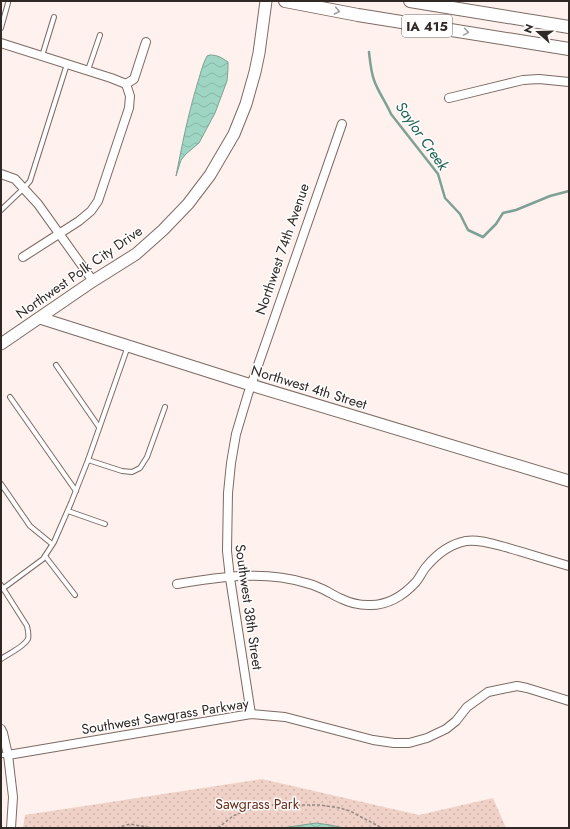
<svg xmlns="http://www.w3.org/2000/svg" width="570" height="829" viewBox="0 0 570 829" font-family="Jost,sans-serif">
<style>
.park{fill:url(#park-dots)}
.water{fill:url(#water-waves);stroke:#7da194}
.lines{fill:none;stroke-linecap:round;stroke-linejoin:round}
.stream{stroke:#7da194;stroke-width:2.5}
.lane-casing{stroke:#7c6a64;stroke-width:6}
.street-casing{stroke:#7c6a64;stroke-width:10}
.secondary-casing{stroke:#7c6a64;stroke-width:13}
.primary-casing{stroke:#7c6a64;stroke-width:14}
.path{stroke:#938884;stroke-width:1.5;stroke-dasharray:3 2;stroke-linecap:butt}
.lane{stroke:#fff;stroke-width:4}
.street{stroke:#fff;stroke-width:8}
.secondary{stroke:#fff;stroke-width:11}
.primary{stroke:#fff;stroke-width:12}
.oneway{stroke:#a29e9d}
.labels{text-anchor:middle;stroke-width:3;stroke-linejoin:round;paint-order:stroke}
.shield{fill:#fff;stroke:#6e6866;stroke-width:1}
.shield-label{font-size:13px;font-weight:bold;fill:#302825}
.street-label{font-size:14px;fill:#302825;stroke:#fff}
.park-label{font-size:14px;fill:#682c19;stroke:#fff}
.water-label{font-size:15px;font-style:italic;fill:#1e6250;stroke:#fff}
</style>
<defs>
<pattern id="park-dots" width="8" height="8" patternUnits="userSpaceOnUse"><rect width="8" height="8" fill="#f0d1c7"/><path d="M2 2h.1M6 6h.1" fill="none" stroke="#ceb3ab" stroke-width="1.8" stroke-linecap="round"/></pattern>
<pattern id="water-waves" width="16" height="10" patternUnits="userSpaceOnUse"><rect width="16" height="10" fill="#9ed5c3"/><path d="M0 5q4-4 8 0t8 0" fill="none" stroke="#88b7a7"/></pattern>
</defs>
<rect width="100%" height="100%" fill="#fff1ed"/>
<path class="park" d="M262,779L419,815L493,798L506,828H23L25,815Z"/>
<g class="water">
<path d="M210,55C218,55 222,58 228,62V69L227,81L215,113L199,143L186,154L181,160L176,176C182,145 188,115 197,85C200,76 202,65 207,56Z"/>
<path d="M316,823L330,825L344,828H282Z"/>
</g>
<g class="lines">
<path class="stream" d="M369,52C370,61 371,72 374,80C378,92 386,102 391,114L438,174L445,198L460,214L468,230L483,237L496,224L503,213L516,210L550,196L569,191"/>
<defs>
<g id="lane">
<path d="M1,28L8,3"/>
<path d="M42,56L54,17"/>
<path d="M88,70L100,35"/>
<path d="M1,210L24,188L30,181L67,64"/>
<path d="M56,365L99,427"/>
<path d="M10,397L76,491"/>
<path d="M88,460L122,471L132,472L140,468L147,457L165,407"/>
<path d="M1,484L30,526L52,544"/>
<path d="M68,511L105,524"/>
<path d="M45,556L75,595"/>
<path d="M1,585L27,626C28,630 29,635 28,639C24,647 8,654 1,659"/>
<path d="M1,590L43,559L54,542L71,503L88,460L128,346"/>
<path d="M1,755H8"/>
</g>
<g id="street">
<path d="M1,43L111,78L126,84"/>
<path d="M449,98L523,80L539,79L569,82"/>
<path d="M1,174L15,179L38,204L93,281"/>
<path d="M23,257L79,221L91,211L98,201L129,108L130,96L126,84L134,79L146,42"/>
<path d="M177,584C219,577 264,570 306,583C311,584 316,586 320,588C328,591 334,596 342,599C350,603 359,605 368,605C387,606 404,595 416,582C420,577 422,572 426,567C436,555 450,544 466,541C479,539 493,544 505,547C526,553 548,560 569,566"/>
<path d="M251,714L230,578L227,551L228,493L231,463L236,434L248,394L342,124"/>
<path d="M1,729L3,733L8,755L13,797L11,828"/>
<path d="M8,755L251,714L285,717L373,740L394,743H409L427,738L446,729L456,721L467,707L488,692L517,686L527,688L569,701"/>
</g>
<g id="secondary">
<path d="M40,318L251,385L569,481"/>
<path d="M1,344L93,281L136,254L163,230L188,204L210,175L234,134L246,104L255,72L259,53L266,1"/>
</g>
<g id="primary">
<path d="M285,1L358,15L569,49"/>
<path d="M410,1L569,27"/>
</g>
</defs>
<use href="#lane" class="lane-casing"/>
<use href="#street" class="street-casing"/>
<use href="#secondary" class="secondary-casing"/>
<use href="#primary" class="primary-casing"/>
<g class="path">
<path d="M117,828L130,824L152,828"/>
<path d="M218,828L233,816L242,812L267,805H320L340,808L350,811L382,828"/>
</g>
<use href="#lane" class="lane"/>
<use href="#street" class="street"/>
<use href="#secondary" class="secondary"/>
<use href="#primary" class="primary"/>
</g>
<defs><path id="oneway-chevron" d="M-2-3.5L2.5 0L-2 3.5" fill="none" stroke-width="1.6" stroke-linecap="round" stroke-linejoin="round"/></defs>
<g class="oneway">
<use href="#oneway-chevron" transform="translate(337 11) rotate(11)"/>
<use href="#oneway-chevron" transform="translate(466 32) rotate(9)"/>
</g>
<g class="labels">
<rect class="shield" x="402" y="15" width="50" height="22" rx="3"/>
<g class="shield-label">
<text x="427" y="31">IA 415</text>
</g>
<g class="street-label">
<text transform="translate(282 249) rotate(-71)" y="5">Northwest 74th Avenue</text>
<text transform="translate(79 272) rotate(-35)" y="5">Northwest Polk City Drive</text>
<text transform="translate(309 387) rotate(17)" y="5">Northwest 4th Street</text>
<text transform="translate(249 607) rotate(82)" y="5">Southwest 38th Street</text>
<text transform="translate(165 716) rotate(-9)" y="5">Southwest Sawgrass Parkway</text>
</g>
<g class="park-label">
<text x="257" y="809">Sawgrass Park</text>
</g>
<g class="water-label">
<text transform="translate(422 136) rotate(55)" y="5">Saylor Creek</text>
</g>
</g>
<rect width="570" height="829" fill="none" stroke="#302825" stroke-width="4"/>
<g transform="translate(538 32) rotate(290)" stroke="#ffffff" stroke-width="3" paint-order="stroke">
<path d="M0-3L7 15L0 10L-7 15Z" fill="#302825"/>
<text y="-6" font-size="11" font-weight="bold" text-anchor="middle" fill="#302825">N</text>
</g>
</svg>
